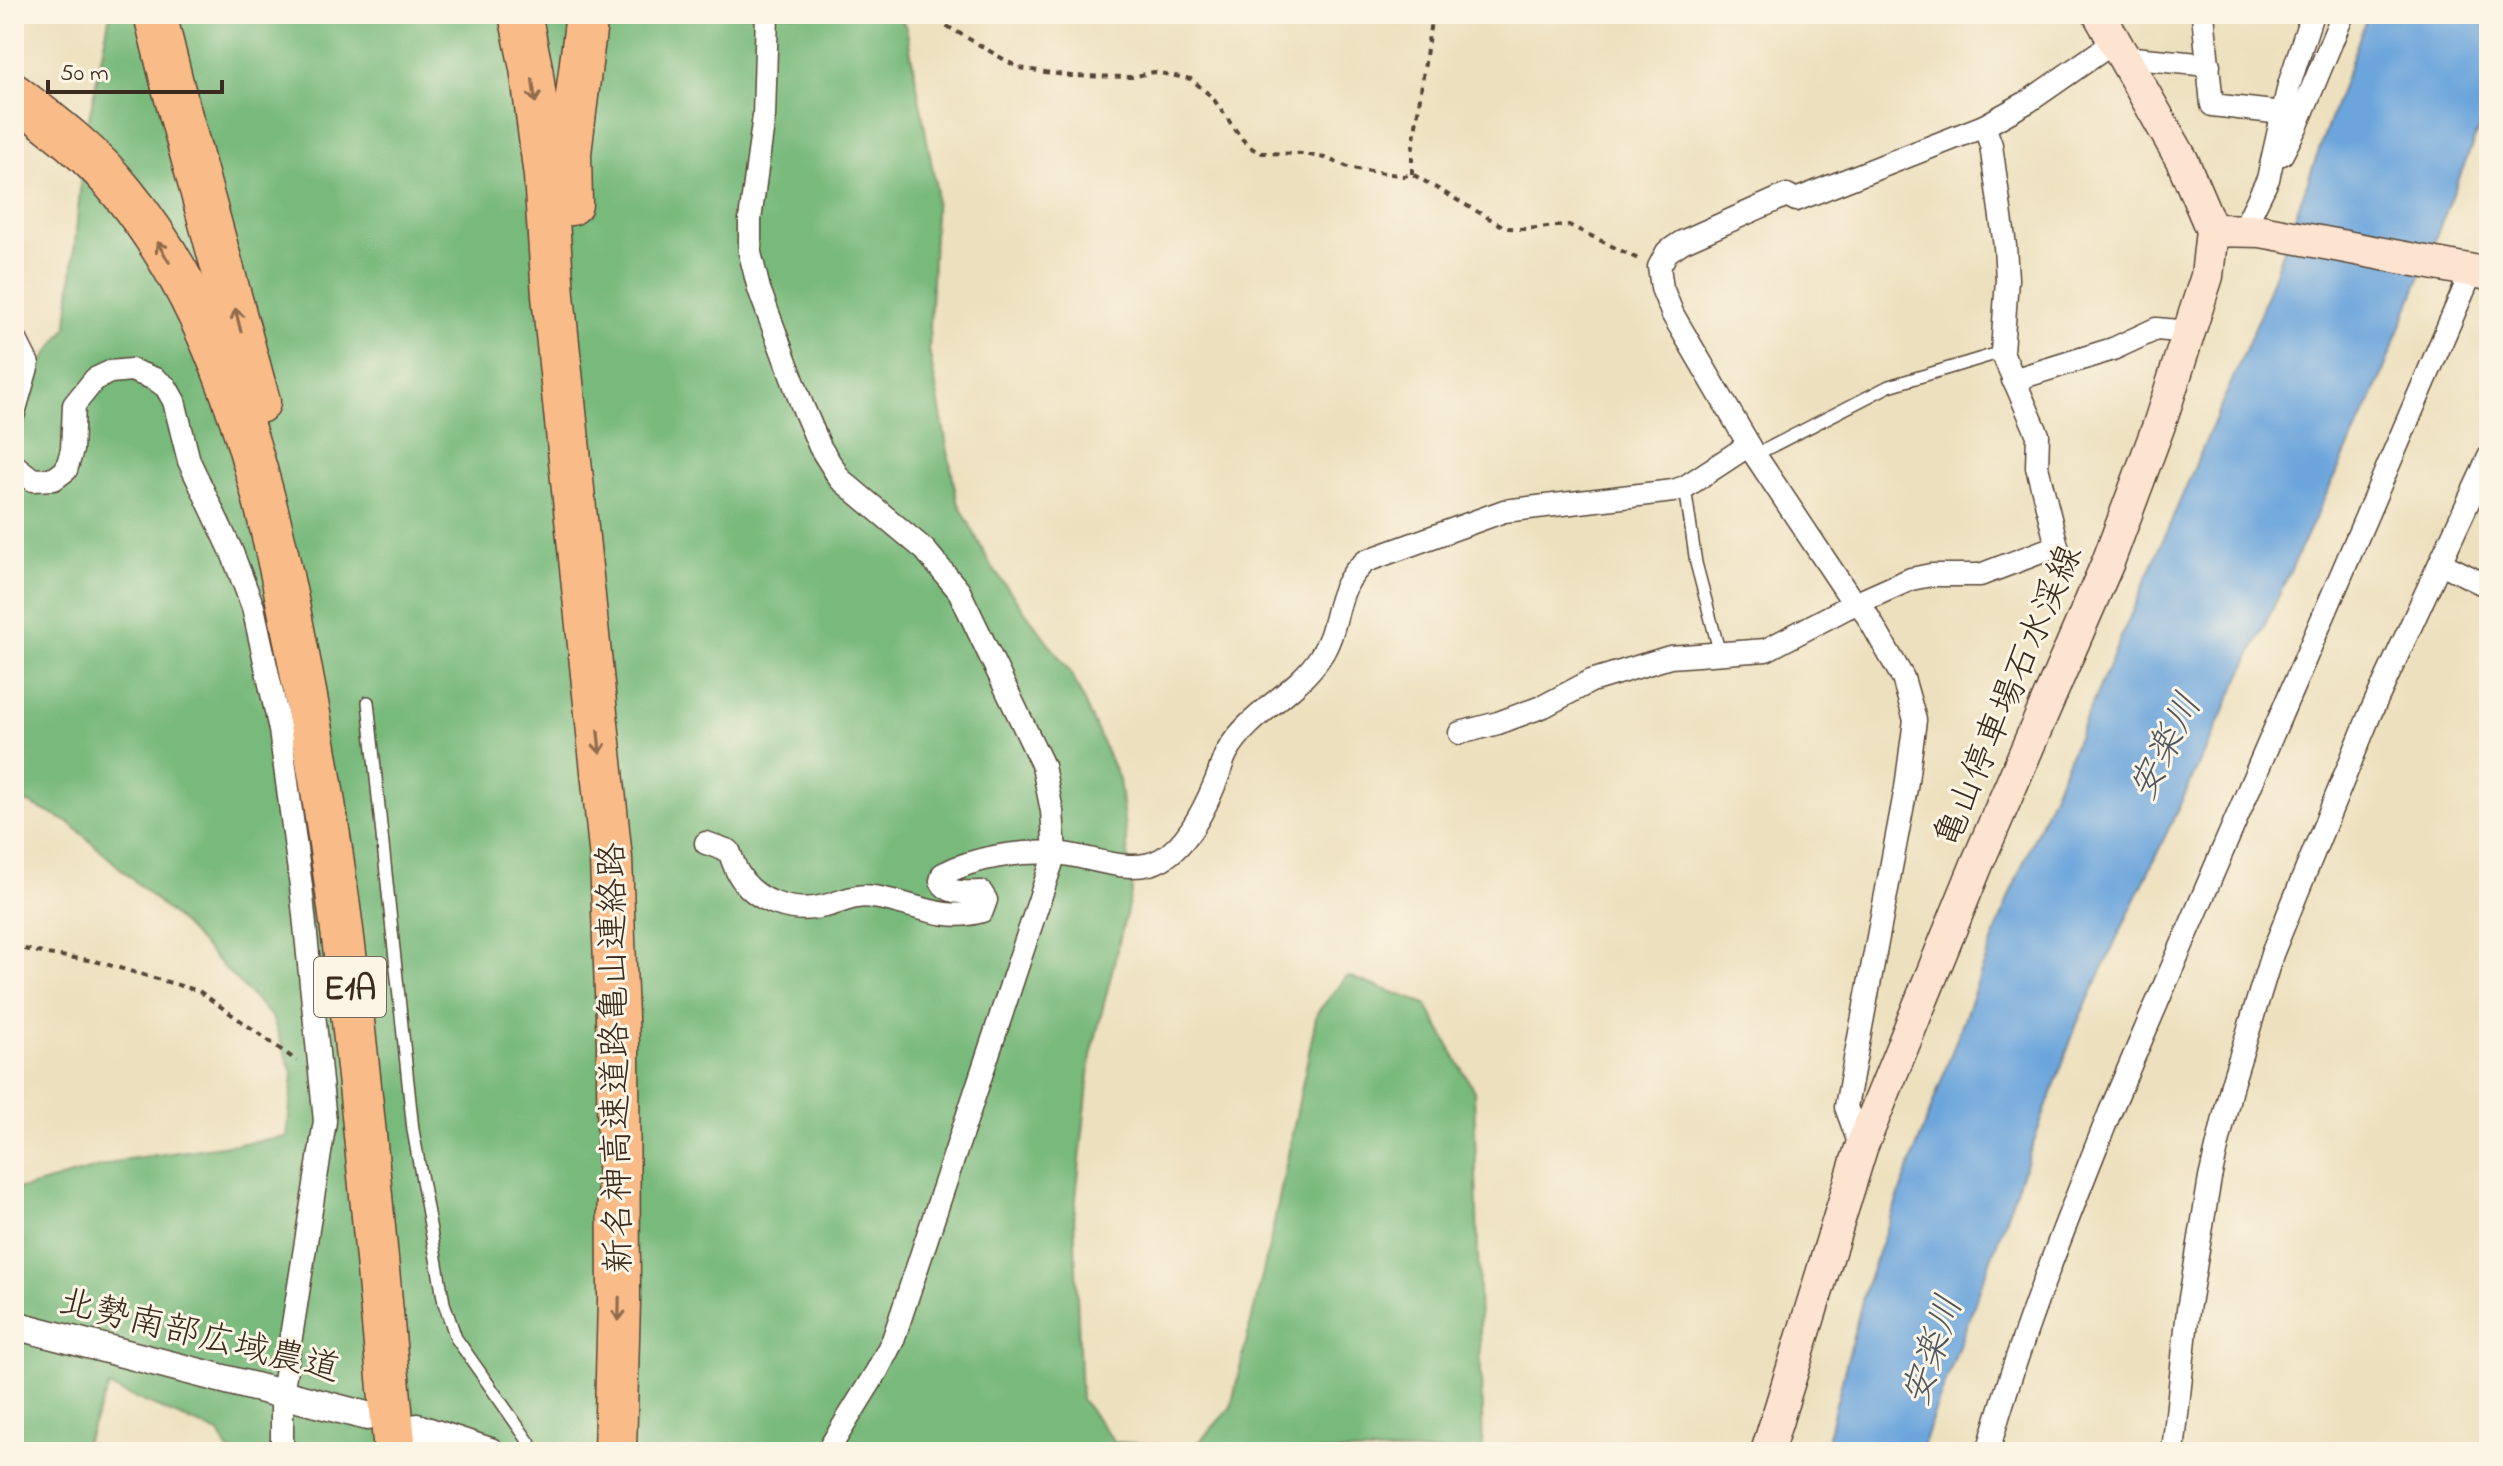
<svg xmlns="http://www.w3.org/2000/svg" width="2503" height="1466" viewBox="0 0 2503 1466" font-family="'Indie Flower','Klee One',sans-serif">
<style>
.forest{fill:#78b97c;stroke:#5a724d;stroke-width:2}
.water{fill:#6ca5dc;stroke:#54687d;stroke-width:2}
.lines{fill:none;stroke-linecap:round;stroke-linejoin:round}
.service-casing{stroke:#564536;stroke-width:14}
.minor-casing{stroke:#564536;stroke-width:25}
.tertiary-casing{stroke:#564536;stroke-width:31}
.secondary-casing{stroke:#564536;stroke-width:35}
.motorway-casing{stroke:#564536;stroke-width:45}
.path{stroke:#564536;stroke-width:4;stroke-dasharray:6 6;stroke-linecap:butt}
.service{stroke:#fff;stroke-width:11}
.minor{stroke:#fff;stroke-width:22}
.tertiary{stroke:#fff;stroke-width:28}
.secondary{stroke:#fde4d0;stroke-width:32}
.motorway{stroke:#f9bc89;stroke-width:42}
.oneway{stroke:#906c4e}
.labels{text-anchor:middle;stroke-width:6;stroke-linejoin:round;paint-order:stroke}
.shield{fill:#fcf5e5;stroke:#75675a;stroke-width:2}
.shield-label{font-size:34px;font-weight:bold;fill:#3b2a1e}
.street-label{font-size:36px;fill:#3b2a1e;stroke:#fcf5e5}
.water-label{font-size:38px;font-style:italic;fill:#4c5560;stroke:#fcf5e5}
</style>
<rect width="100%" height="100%" fill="#fcf5e5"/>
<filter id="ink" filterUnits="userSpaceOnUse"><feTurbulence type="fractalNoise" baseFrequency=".0125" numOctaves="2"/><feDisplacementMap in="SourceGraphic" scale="16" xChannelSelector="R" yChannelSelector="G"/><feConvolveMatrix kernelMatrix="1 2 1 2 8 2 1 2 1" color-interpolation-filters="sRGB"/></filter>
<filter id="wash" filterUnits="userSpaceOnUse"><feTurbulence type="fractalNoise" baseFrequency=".006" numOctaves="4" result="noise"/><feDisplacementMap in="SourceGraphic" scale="32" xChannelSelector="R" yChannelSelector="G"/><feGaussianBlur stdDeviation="1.8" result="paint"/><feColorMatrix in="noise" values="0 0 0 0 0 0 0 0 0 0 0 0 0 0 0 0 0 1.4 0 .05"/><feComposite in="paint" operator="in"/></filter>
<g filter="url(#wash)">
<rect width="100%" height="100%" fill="#ede0be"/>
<path class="forest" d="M110,14H897L906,27L936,188L929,350L957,500L991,566L1071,673L1119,779L1132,890L1091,1056L1074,1217L1081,1399L1115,1442L1195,1447L1231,1407L1271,1238L1317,1013L1347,976L1426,1004L1474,1091L1483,1452H229L219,1433L109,1387L81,1452H14V1188H26L128,1159L287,1137L293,1075L272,1017L178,920L70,823L14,796V402L67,327L85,138Z"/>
<path class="water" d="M2368,14H2489V102L2377,387L2078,1021L1920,1452H1824L1866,1285L2010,894L2256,325Z"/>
</g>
<g filter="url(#ink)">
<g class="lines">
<defs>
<g id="service">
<path d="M1755,455L1889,386L2002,352"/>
<path d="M1685,487L1696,563L1720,654"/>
<path d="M368,702L413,1130L444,1303L456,1338L536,1452"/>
</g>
<g id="minor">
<path d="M767,14L764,116L750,220V253L759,289L802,405L820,447L840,479L925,550L959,591L1043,766L1052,811L1055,853L893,1340L877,1371L827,1452"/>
<path d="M2203,14L2212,105L2282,113"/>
<path d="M2123,57L2209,65"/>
<path d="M2282,154L2297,125L2343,14"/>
<path d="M2243,230L2268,179L2289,85L2312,14"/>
<path d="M14,336L28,364L14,413"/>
<path d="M2013,380L2113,349L2156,329L2191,332"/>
<path d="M14,465L33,480L54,479L66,470L72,450L74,405L95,379L110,372L131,370L155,379L166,387L174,401L189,461L231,550L253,607L280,730L301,886L325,1121L282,1394V1452"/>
<path d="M2441,563L2489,587"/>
<path d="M1860,603L1903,678L1915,720L1906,788L1846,1107L1861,1148"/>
<path d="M1855,605L1755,455L1673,315L1662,288L1659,267L1667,252L1682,242L1787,195L1796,200L1984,126L2029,101L2114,42"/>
<path d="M1460,733L1498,723L1544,706L1591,681L1670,657L1766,650L1846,608L1911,579L1931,575H1980L2057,546L2037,467L2038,435L2002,352L2007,279L2005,246L1991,145L1984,126"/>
<path d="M706,843L729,851C732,858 734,866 738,873C755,903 794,914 825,906C842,902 855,894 873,897C911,902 944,923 982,911L986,900L981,892C967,892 948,895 941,881L943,874C976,857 1018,851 1055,853C1089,855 1131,877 1162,859C1188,844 1205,808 1216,781C1220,772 1222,761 1227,752C1249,713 1296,694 1320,657C1342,625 1332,588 1366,561L1504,511L1673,491L1685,487L1749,445"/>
<path d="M1988,1452C2020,1336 2066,1223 2110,1112L2472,271"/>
<path d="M2173,1452L2188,1310L2210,1178L2232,1084L2272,954L2370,714L2489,457"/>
</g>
<g id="tertiary">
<path d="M14,1325L367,1416"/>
<path d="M417,1428L490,1452"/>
</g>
<g id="secondary">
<path d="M2099,14L2182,160L2212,230"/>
<path d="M1767,1452L1861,1148L1977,864L2108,562L2159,425L2207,276L2212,230L2261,231L2489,274"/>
</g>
<g id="motorway">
<path d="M155,14L173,87L259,402"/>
<path d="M520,14L531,68L545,176L553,295L611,859L618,1045L619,1300L615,1452"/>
<path d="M14,95C52,124 92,154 122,192C231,324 270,507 301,671C351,929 370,1191 395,1452"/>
<path d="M571,204L570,153L587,14"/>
</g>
</defs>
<use href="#service" class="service-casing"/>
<use href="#minor" class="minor-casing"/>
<use href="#tertiary" class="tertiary-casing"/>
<use href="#secondary" class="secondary-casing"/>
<use href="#motorway" class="motorway-casing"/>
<g class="path">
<path d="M926,14L1019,68L1071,76L1132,77L1154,72L1191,79L1212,97L1242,139L1253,149L1262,153L1304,154L1325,158L1351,168L1404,176L1412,174L1506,228L1526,229L1569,225L1638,259"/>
<path d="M1412,174V153L1432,14"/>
<path d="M14,943L25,949L47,954L95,961L199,991L297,1061"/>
</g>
<use href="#service" class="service"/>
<use href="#minor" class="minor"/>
<use href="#tertiary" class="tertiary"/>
<use href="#secondary" class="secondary"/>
<use href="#motorway" class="motorway"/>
</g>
<defs><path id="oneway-shaft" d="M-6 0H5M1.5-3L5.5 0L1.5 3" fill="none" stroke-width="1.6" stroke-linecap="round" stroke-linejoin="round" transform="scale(2)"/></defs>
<g class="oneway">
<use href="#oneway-shaft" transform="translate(534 91) rotate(83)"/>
<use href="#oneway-shaft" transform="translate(163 252) rotate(-121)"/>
<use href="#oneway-shaft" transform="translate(238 320) rotate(-104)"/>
<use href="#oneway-shaft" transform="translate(599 742) rotate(84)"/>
<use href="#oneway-shaft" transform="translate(619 1309) rotate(91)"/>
</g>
</g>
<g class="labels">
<rect class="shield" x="314" y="957" width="72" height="60" rx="6"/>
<g class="shield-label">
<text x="350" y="999">E1A</text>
</g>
<g class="street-label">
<text transform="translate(2006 695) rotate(-67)" y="13">亀山停車場石水渓線</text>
<text transform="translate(613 1058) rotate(-91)" y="13">新名神高速道路亀山連絡路</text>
<text transform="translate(200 1333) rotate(14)" y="13">北勢南部広域農道</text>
</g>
<g class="water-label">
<text transform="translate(2164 746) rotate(-63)" y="13">安楽川</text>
<text transform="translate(1931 1350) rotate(-71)" y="13">安楽川</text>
</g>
</g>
<rect width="2503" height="1466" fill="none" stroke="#fcf5e5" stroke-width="48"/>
<path d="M48 80v12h174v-12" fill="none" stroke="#3b2a1e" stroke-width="4"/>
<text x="60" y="80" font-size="24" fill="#3b2a1e" stroke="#fcf5e5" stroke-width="6" paint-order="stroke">50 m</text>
</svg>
